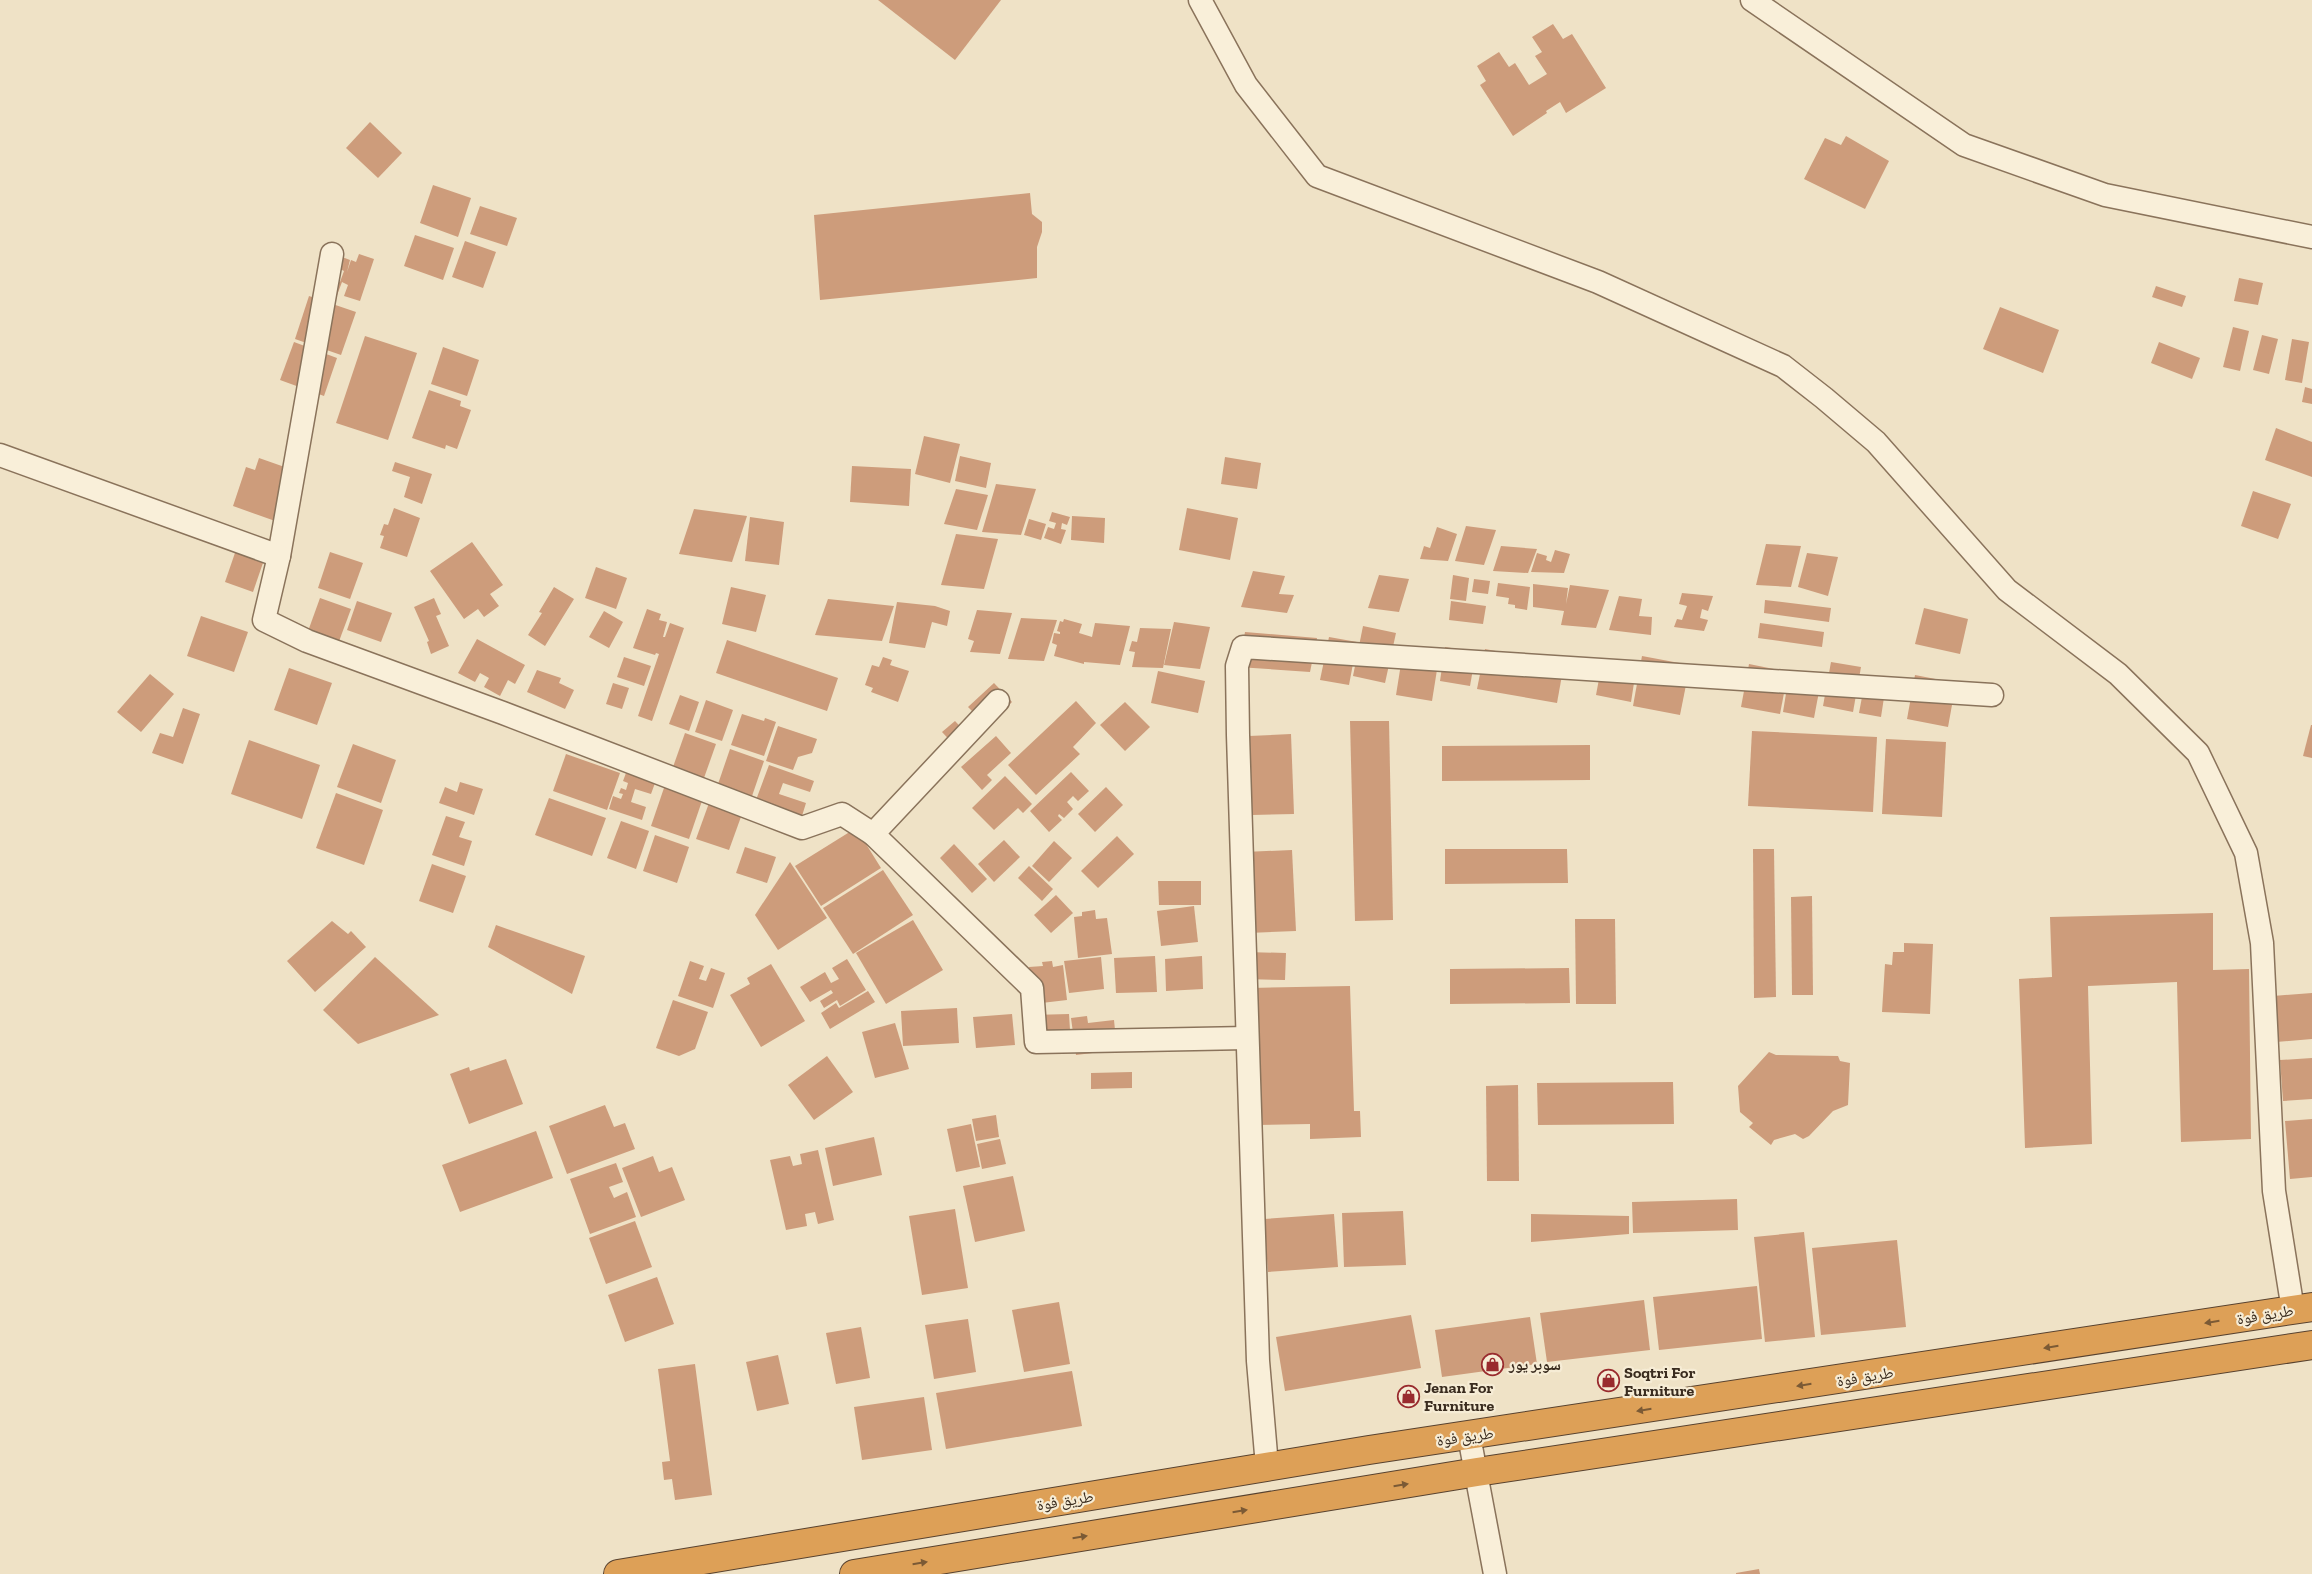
<svg xmlns="http://www.w3.org/2000/svg" width="2312" height="1574" viewBox="0 0 2312 1574" font-family="'Zilla Slab','Noto Naskh Arabic',serif">
<style>
.building{fill:#cd9c7b;fill-rule:evenodd}
.lines{fill:none;stroke-linecap:round;stroke-linejoin:round}
.street-casing{stroke:#8a735b;stroke-width:25}
.highway-casing{stroke:#58422f;stroke-width:30}
.street{stroke:#f9efd9;stroke-width:22}
.highway{stroke:#dda057;stroke-width:28}
.oneway{fill:#7b5a35}
.labels{text-anchor:middle;stroke-width:4.5;stroke-linejoin:round;paint-order:stroke}
.street-label{font-size:16px;fill:#3a2c1f;stroke:#f6ecd5}
.poi-label{font-size:16px;font-weight:bold;fill:#3a2c1f;stroke:#f6ecd5;text-anchor:start}
</style>
<rect width="100%" height="100%" fill="#efe2c6"/>
<g class="building">
<path d="M878,0H1001L955,60Z"/>
<path d="M1553,24L1563,39L1572,34L1606,88L1566,113L1560,102L1546,111L1547,113L1513,136L1480,85L1486,81L1477,66L1499,52L1509,67L1515,63L1529,85L1547,74L1535,56L1542,52L1532,37Z"/>
<path d="M370,122L402,153L378,178L346,148Z"/>
<path d="M1846,136L1889,161L1865,209L1804,179L1825,138L1841,145Z"/>
<path d="M433,185L471,198L458,237L420,223Z"/>
<path d="M1030,193L1032,214L1042,222V232L1037,247V278L820,300L814,215Z"/>
<path d="M480,206L517,218L507,246L470,234Z"/>
<path d="M415,235L454,248L443,280L404,266Z"/>
<path d="M465,241L496,252L483,288L452,277Z"/>
<path d="M329,252L350,260L347,272L351,260L356,262L359,254L374,259L360,301L344,296L348,285L342,282L336,298L316,291ZM340,269L344,271L340,282L336,281Z"/>
<path d="M2239,278L2263,283L2258,305L2234,301Z"/>
<path d="M2156,286L2186,296L2182,307L2152,297Z"/>
<path d="M309,296L356,312L341,355L295,339Z"/>
<path d="M2000,307L2059,330L2043,373L1983,349Z"/>
<path d="M2233,327L2249,331L2240,371L2223,367Z"/>
<path d="M2262,335L2278,339L2269,374L2253,370Z"/>
<path d="M365,336L417,353L388,440L336,423Z"/>
<path d="M2292,339L2309,342L2302,383L2285,380Z"/>
<path d="M294,342L337,358L324,396L280,380Z"/>
<path d="M2159,342L2200,358L2192,379L2151,363Z"/>
<path d="M443,347L479,360L467,396L431,384Z"/>
<path d="M2305,387L2312,389V404L2302,402Z"/>
<path d="M429,390L461,401L460,406L471,410L457,449L446,445L445,449L412,438Z"/>
<path d="M2276,428L2312,442V477L2265,460Z"/>
<path d="M924,436L960,444L950,483L915,474Z"/>
<path d="M960,456L991,463L986,488L955,481Z"/>
<path d="M1225,457L1261,463L1257,489L1221,484Z"/>
<path d="M259,458L296,471L278,522L233,506L246,467L255,470Z"/>
<path d="M395,462L432,474L422,504L404,497L410,477L392,471Z"/>
<path d="M852,466L911,469L909,506L850,502Z"/>
<path d="M996,484L1036,489L1021,535L982,532Z"/>
<path d="M956,489L988,495L977,530L944,524Z"/>
<path d="M2253,491L2291,504L2278,539L2241,526Z"/>
<path d="M394,508L420,518L407,557L380,548L384,536L380,535L384,524L388,525Z"/>
<path d="M1187,508L1238,518L1230,560L1179,550Z"/>
<path d="M694,509L747,516L732,562L679,554Z"/>
<path d="M1052,512L1070,517L1067,525L1062,523L1061,529L1066,530L1061,544L1044,538L1048,527L1054,529L1056,523L1049,521Z"/>
<path d="M1072,516L1105,518L1104,543L1071,540Z"/>
<path d="M750,517L784,522L779,565L745,561Z"/>
<path d="M1029,519L1046,524L1041,540L1024,535Z"/>
<path d="M1466,526L1496,530L1484,565L1455,561Z"/>
<path d="M1437,527L1457,534L1448,561L1420,559L1424,546L1430,548Z"/>
<path d="M956,534L998,539L984,589L941,585Z"/>
<path d="M472,542L503,585L490,594L499,606L484,617L478,609L464,619L430,571Z"/>
<path d="M1766,544L1801,546L1791,587L1756,585Z"/>
<path d="M1501,546L1537,549L1528,573L1493,571Z"/>
<path d="M237,547L265,557L253,592L225,582Z"/>
<path d="M1555,550L1570,554L1564,573L1531,572L1537,553L1547,556L1546,560L1551,562Z"/>
<path d="M330,552L363,563L350,599L318,588Z"/>
<path d="M1807,553L1838,557L1828,596L1798,587Z"/>
<path d="M596,567L627,578L616,609L585,598Z"/>
<path d="M1253,571L1285,576L1279,594L1294,595L1287,613L1241,607Z"/>
<path d="M1379,575L1409,579L1399,612L1368,608Z"/>
<path d="M1453,575L1469,578L1466,601L1450,599Z"/>
<path d="M1474,579L1490,581L1488,594L1472,592Z"/>
<path d="M1498,583L1530,587L1527,610L1515,608V605L1508,604L1509,598L1496,596Z"/>
<path d="M1533,584L1568,588L1566,604L1570,585L1609,590L1596,628L1561,625L1564,611L1533,607Z"/>
<path d="M554,587L574,599L545,646L528,635L542,613L539,612Z"/>
<path d="M731,587L766,595L756,632L722,624Z"/>
<path d="M1682,593L1713,596L1708,611L1702,609L1700,618L1708,620L1704,631L1674,627L1677,619L1682,620L1687,606L1679,604Z"/>
<path d="M1619,596L1642,599L1639,616L1652,617L1651,635L1609,630Z"/>
<path d="M320,598L351,609L338,644L307,634Z"/>
<path d="M434,598L441,614L436,616L449,646L431,654L427,642L429,641L414,607Z"/>
<path d="M828,599L894,606L882,641L815,635Z"/>
<path d="M1765,600L1831,608L1829,622L1764,613Z"/>
<path d="M357,601L392,613L381,642L347,630Z"/>
<path d="M1451,601L1486,606L1483,624L1449,620Z"/>
<path d="M897,602L935,606L950,611L947,626L932,622L925,648L889,643Z"/>
<path d="M1924,608L1968,619L1960,654L1915,644Z"/>
<path d="M647,609L661,614L659,620L667,622L663,637H665L670,623L684,628L652,721L638,716L659,654L656,653L655,655L633,648Z"/>
<path d="M977,610L1012,613L1000,654L970,652L974,641L968,639Z"/>
<path d="M604,611L623,622L609,648L589,637Z"/>
<path d="M201,616L248,632L234,672L187,656Z"/>
<path d="M1021,618L1057,620L1044,661L1008,659Z"/>
<path d="M1064,619L1082,624L1079,633L1092,637L1095,623L1130,626L1120,665L1084,662V664L1054,656L1057,645L1052,643L1054,633L1060,634V632L1057,631L1060,621L1063,622Z"/>
<path d="M1174,622L1210,627L1200,669L1164,665Z"/>
<path d="M1760,623L1824,632L1822,647L1758,638Z"/>
<path d="M1363,626L1396,633L1385,683L1353,676Z"/>
<path d="M1140,628L1171,629L1163,668L1132,667L1135,652L1129,651L1132,641L1137,642Z"/>
<path d="M1245,632L1317,638L1310,672L1238,667Z"/>
<path d="M1329,637L1357,642L1349,685L1320,680Z"/>
<path d="M477,639L525,665L515,684L508,680L500,696L484,687L489,678L480,673L475,682L458,673Z"/>
<path d="M727,640L838,678L827,711L716,673Z"/>
<path d="M1404,645L1440,651L1432,701L1396,695Z"/>
<path d="M1445,647L1476,652L1470,686L1440,681Z"/>
<path d="M1485,649L1564,664L1557,703L1477,689Z"/>
<path d="M1642,656L1690,665L1680,715L1633,706Z"/>
<path d="M624,657L651,666L644,686L617,677Z"/>
<path d="M883,657L892,660L890,665L909,671L898,702L871,692L873,688L865,685L872,665L879,667Z"/>
<path d="M1603,658L1637,664L1631,702L1596,695Z"/>
<path d="M1831,662L1861,667L1853,712L1823,706Z"/>
<path d="M1749,664L1788,672L1780,714L1741,707Z"/>
<path d="M289,668L332,683L317,725L274,710Z"/>
<path d="M537,670L561,678L559,683L574,690L565,709L527,692Z"/>
<path d="M1158,671L1205,681L1198,713L1151,703Z"/>
<path d="M150,674L174,694L141,732L117,712Z"/>
<path d="M1789,675L1821,681L1814,718L1783,712Z"/>
<path d="M1915,675L1956,683L1948,727L1907,719Z"/>
<path d="M1866,676L1885,691L1881,717L1859,713Z"/>
<path d="M613,683L629,688L622,709L606,704Z"/>
<path d="M994,683L1012,702L1006,708L980,719L968,707Z"/>
<path d="M680,695L699,702L689,731L669,724Z"/>
<path d="M706,700L733,710L722,741L695,732Z"/>
<path d="M1076,701L1096,723L1073,747L1080,754L1036,795L1008,765Z"/>
<path d="M1125,702L1150,727L1125,751L1100,725Z"/>
<path d="M183,708L200,714L183,764L152,753L160,733L173,737Z"/>
<path d="M742,714L764,721L765,718L776,722L764,756L731,745Z"/>
<path d="M955,721L969,736L956,747L942,732Z"/>
<path d="M1350,721H1389L1393,920L1355,921Z"/>
<path d="M2311,725H2312V758L2303,756Z"/>
<path d="M778,726L817,739L812,753L798,757L793,770L766,761Z"/>
<path d="M1752,731L1877,737L1873,812L1748,806Z"/>
<path d="M685,733L716,744L704,778L673,767Z"/>
<path d="M1291,734L1294,814L1252,815L1249,736Z"/>
<path d="M996,736L1011,753L987,775L992,780L982,790L961,767Z"/>
<path d="M1886,739L1946,742L1942,817L1882,814Z"/>
<path d="M249,740L320,765L302,819L231,794Z"/>
<path d="M353,744L396,760L381,803L337,787Z"/>
<path d="M1590,745V780L1442,781V746Z"/>
<path d="M730,749L764,761L751,799L717,787Z"/>
<path d="M566,754L620,773L607,810L553,791Z"/>
<path d="M769,765L814,781L810,792L783,783L779,794L806,803L802,816L756,800Z"/>
<path d="M1071,772L1089,791L1078,801L1073,796L1067,802L1073,809L1064,818L1059,814L1058,816L1062,820L1049,832L1030,811Z"/>
<path d="M626,773L655,783L651,794L635,789L631,802L646,807L642,820L609,809L613,796L621,799L623,794L619,793L621,788L626,790L628,783L623,781Z"/>
<path d="M1005,776L1032,804L1023,813L1018,808L994,830L972,808Z"/>
<path d="M460,782L483,789L474,815L439,803L445,787L457,792Z"/>
<path d="M665,785L703,798L689,839L651,826Z"/>
<path d="M1106,787L1123,805L1095,832L1078,814Z"/>
<path d="M336,793L383,810L364,865L316,848Z"/>
<path d="M549,798L606,818L592,856L535,835Z"/>
<path d="M709,803L742,814L729,850L696,839Z"/>
<path d="M446,816L465,822L459,837L472,841L464,866L432,855Z"/>
<path d="M621,821L649,831L636,869L607,858Z"/>
<path d="M856,828L881,868L821,906L795,866Z"/>
<path d="M655,835L689,847L677,883L643,871Z"/>
<path d="M1117,836L1134,854L1098,888L1081,871Z"/>
<path d="M1004,840L1020,857L994,882L978,864Z"/>
<path d="M1054,841L1072,858L1049,882L1032,866Z"/>
<path d="M954,844L987,879L972,893L940,858Z"/>
<path d="M745,847L776,857L767,883L736,873Z"/>
<path d="M1445,849H1567L1568,883L1445,884Z"/>
<path d="M1753,849H1774L1776,997L1754,998Z"/>
<path d="M1292,850L1296,931L1248,933L1244,852Z"/>
<path d="M790,862L827,918L778,950L755,915Z"/>
<path d="M432,864L466,876L453,913L419,901Z"/>
<path d="M1029,866L1053,889L1042,901L1018,878Z"/>
<path d="M883,870L913,915L853,954L823,908Z"/>
<path d="M1158,881H1201V905H1159Z"/>
<path d="M1056,895L1073,913L1051,933L1034,915Z"/>
<path d="M1812,896L1813,995H1792L1791,897Z"/>
<path d="M1194,906L1198,942L1161,946L1157,911Z"/>
<path d="M1095,910L1096,919L1107,918L1112,954L1078,958L1074,917L1082,916V912Z"/>
<path d="M2213,913V970L2249,969L2251,1139L2181,1142L2177,982L2088,986L2092,1144L2025,1148L2019,979L2052,977L2050,917Z"/>
<path d="M1575,919H1615L1616,1004H1576Z"/>
<path d="M913,920L943,970L886,1004L856,953Z"/>
<path d="M332,921L348,934L351,931L366,947L315,992L287,961Z"/>
<path d="M496,925L585,956L572,994L488,947Z"/>
<path d="M1904,943L1933,944L1930,1014L1882,1012L1885,964L1892,965L1893,952H1904Z"/>
<path d="M1246,952L1286,953L1285,980L1245,979Z"/>
<path d="M1155,956L1157,992L1116,993L1114,958Z"/>
<path d="M1202,956L1203,989L1166,991L1165,959Z"/>
<path d="M375,957L439,1015L358,1044L323,1010Z"/>
<path d="M1101,957L1104,989L1069,993L1064,961Z"/>
<path d="M847,959L866,990L840,1006L837,1000L824,1008L820,1001L833,993L831,990L810,1002L800,987L825,972L831,983L839,979L832,968Z"/>
<path d="M690,961L704,966L699,979L706,981L711,968L725,973L713,1008L678,996Z"/>
<path d="M1052,961L1053,967L1063,965L1067,1000L1033,1004L1029,967L1043,966L1042,962Z"/>
<path d="M771,964L805,1021L761,1047L730,995L750,984L747,978Z"/>
<path d="M1569,968L1570,1003L1450,1004V969Z"/>
<path d="M1350,986L1354,1111H1360L1361,1137L1310,1139V1124L1255,1125L1251,988Z"/>
<path d="M868,991L875,1002L830,1029L821,1013L836,1003L839,1008Z"/>
<path d="M2312,993V1039L2276,1042L2273,996Z"/>
<path d="M673,1000L708,1012L695,1049L679,1056L656,1048Z"/>
<path d="M957,1008L959,1043L903,1046L901,1011Z"/>
<path d="M1012,1014L1015,1045L976,1048L973,1017Z"/>
<path d="M1069,1014L1071,1045L1034,1047L1032,1015Z"/>
<path d="M1087,1016L1088,1023L1114,1020L1117,1050L1076,1055L1071,1018Z"/>
<path d="M895,1023L909,1069L875,1078L862,1032Z"/>
<path d="M1769,1052L1776,1055L1838,1056L1840,1061L1850,1063L1848,1105L1833,1111L1809,1136L1803,1139L1795,1134L1774,1140L1771,1145L1749,1127L1753,1123L1740,1112L1738,1086Z"/>
<path d="M827,1056L853,1092L814,1120L788,1085Z"/>
<path d="M2312,1058V1099L2283,1101L2280,1060Z"/>
<path d="M506,1059L523,1104L469,1124L450,1074L469,1067L470,1071Z"/>
<path d="M1132,1072V1088L1091,1089V1073Z"/>
<path d="M1673,1082L1674,1124L1538,1125L1537,1083Z"/>
<path d="M1518,1085L1519,1181H1487L1486,1086Z"/>
<path d="M605,1105L614,1127L625,1123L635,1149L567,1174L549,1126Z"/>
<path d="M996,1115L999,1137L976,1141L972,1119Z"/>
<path d="M2312,1119V1177L2290,1179L2285,1121Z"/>
<path d="M971,1124L980,1167L956,1172L947,1129Z"/>
<path d="M536,1131L553,1178L460,1212L442,1165Z"/>
<path d="M874,1137L882,1175L833,1186L825,1148Z"/>
<path d="M1000,1139L1006,1164L982,1169L977,1144Z"/>
<path d="M818,1150L834,1220L818,1224L815,1212L805,1214L807,1226L786,1230L770,1160L790,1156L793,1166L802,1164L800,1154Z"/>
<path d="M653,1156L659,1172L672,1167L685,1200L641,1217L622,1168Z"/>
<path d="M616,1163L623,1182L609,1187L614,1198L627,1192L636,1217L590,1234L570,1179Z"/>
<path d="M1013,1176L1025,1231L975,1242L963,1186Z"/>
<path d="M1737,1199L1738,1230L1633,1233L1632,1202Z"/>
<path d="M955,1209L968,1288L922,1295L909,1216Z"/>
<path d="M1403,1211L1406,1265L1344,1267L1342,1213Z"/>
<path d="M1334,1214L1338,1267L1268,1272L1264,1219Z"/>
<path d="M1531,1214L1629,1216V1234L1531,1242Z"/>
<path d="M635,1221L652,1267L606,1284L589,1238Z"/>
<path d="M1804,1232L1815,1337L1765,1342L1754,1237Z"/>
<path d="M1897,1240L1906,1327L1821,1335L1812,1248Z"/>
<path d="M657,1277L674,1324L625,1342L608,1295Z"/>
<path d="M1757,1286L1762,1339L1659,1350L1653,1297Z"/>
<path d="M1644,1300L1650,1350L1547,1362L1540,1313Z"/>
<path d="M1059,1302L1070,1364L1024,1372L1012,1310Z"/>
<path d="M1411,1315L1421,1368L1285,1391L1276,1337Z"/>
<path d="M1530,1317L1537,1364L1442,1377L1435,1330Z"/>
<path d="M968,1319L976,1372L934,1379L925,1325Z"/>
<path d="M861,1327L870,1378L836,1384L826,1333Z"/>
<path d="M778,1355L789,1404L757,1411L746,1362Z"/>
<path d="M695,1364L712,1495L675,1500L672,1479L664,1480L662,1462L670,1461L658,1369Z"/>
<path d="M1072,1371L1082,1426L946,1449L936,1393Z"/>
<path d="M924,1397L932,1450L862,1460L854,1407Z"/>
<path d="M1759,1569L1760,1574H1736V1573Z"/>
</g>
<g class="lines">
<defs>
<g id="street">
<path d="M1200,0L1246,85L1317,176L1598,282L1783,366L1824,398L1876,442L2007,590L2118,674L2198,753L2246,853L2262,943L2274,1191L2293,1310"/>
<path d="M1752,0L1964,145L2105,195L2312,237"/>
<path d="M332,254L279,556L264,620L307,641L503,713L802,828L842,814L873,834"/>
<path d="M0,455L279,556"/>
<path d="M998,701L873,834L1032,988L1036,1042L1247,1038"/>
<path d="M1469,1436L1495,1574"/>
<path d="M1267,1466L1258,1361L1238,735L1237,666L1243,647L1992,695"/>
</g>
<g id="highway">
<path d="M618,1574L1369,1450L2312,1307"/>
<path d="M854,1574L1477,1472L2312,1345"/>
</g>
</defs>
<use href="#street" class="street-casing"/>
<use href="#highway" class="highway-casing"/>
<use href="#street" class="street"/>
<use href="#highway" class="highway"/>
</g>
<defs><path id="oneway-solid" d="M-6-.8H1V-3.2L6.5 0L1 3.2V.8H-6Z" transform="scale(1.25)"/></defs>
<g class="oneway">
<use href="#oneway-solid" transform="translate(2212 1322) rotate(171)"/>
<use href="#oneway-solid" transform="translate(2051 1347) rotate(171)"/>
<use href="#oneway-solid" transform="translate(1804 1385) rotate(171)"/>
<use href="#oneway-solid" transform="translate(1644 1410) rotate(171)"/>
<use href="#oneway-solid" transform="translate(1401 1485) rotate(-9)"/>
<use href="#oneway-solid" transform="translate(1240 1511) rotate(-9)"/>
<use href="#oneway-solid" transform="translate(1080 1537) rotate(-9)"/>
<use href="#oneway-solid" transform="translate(920 1563) rotate(-9)"/>
</g>
<defs>
<symbol id="shop-ring" viewBox="-11 -11 22 22"><circle r="9.5" fill="#f6ecd5" stroke="#992b2e" stroke-width="1.5"/><path d="M-5-2.5h2.3a2.7 3.5 0 0 1 5.4 0H5L5.5 6h-11ZM-1.5-2.5h3a1.5 2.3 0 0 0-3 0Z" fill="#992b2e"/></symbol>
</defs>
<g fill-rule="evenodd">
<use href="#shop-ring" x="1480" y="1352" width="25" height="25"/>
<use href="#shop-ring" x="1596" y="1368" width="25" height="25"/>
<use href="#shop-ring" x="1396" y="1384" width="25" height="25"/>
</g>
<g class="labels">
<g class="street-label">
<text transform="translate(2265 1314) rotate(-9)" y="6">طريق فوة</text>
<text transform="translate(1865 1376) rotate(-9)" y="6">طريق فوة</text>
<text transform="translate(1465 1436) rotate(-8)" y="6">طريق فوة</text>
<text transform="translate(1065 1500) rotate(-9)" y="6">طريق فوة</text>
</g>
<g class="poi-label">
<text x="1509" y="1370">سوبر يور</text>
<text x="1624" y="1378">Soqtri For<tspan x="1624" dy="18">Furniture</tspan></text>
<text x="1424" y="1393">Jenan For<tspan x="1424" dy="18">Furniture</tspan></text>
</g>
</g>
</svg>
